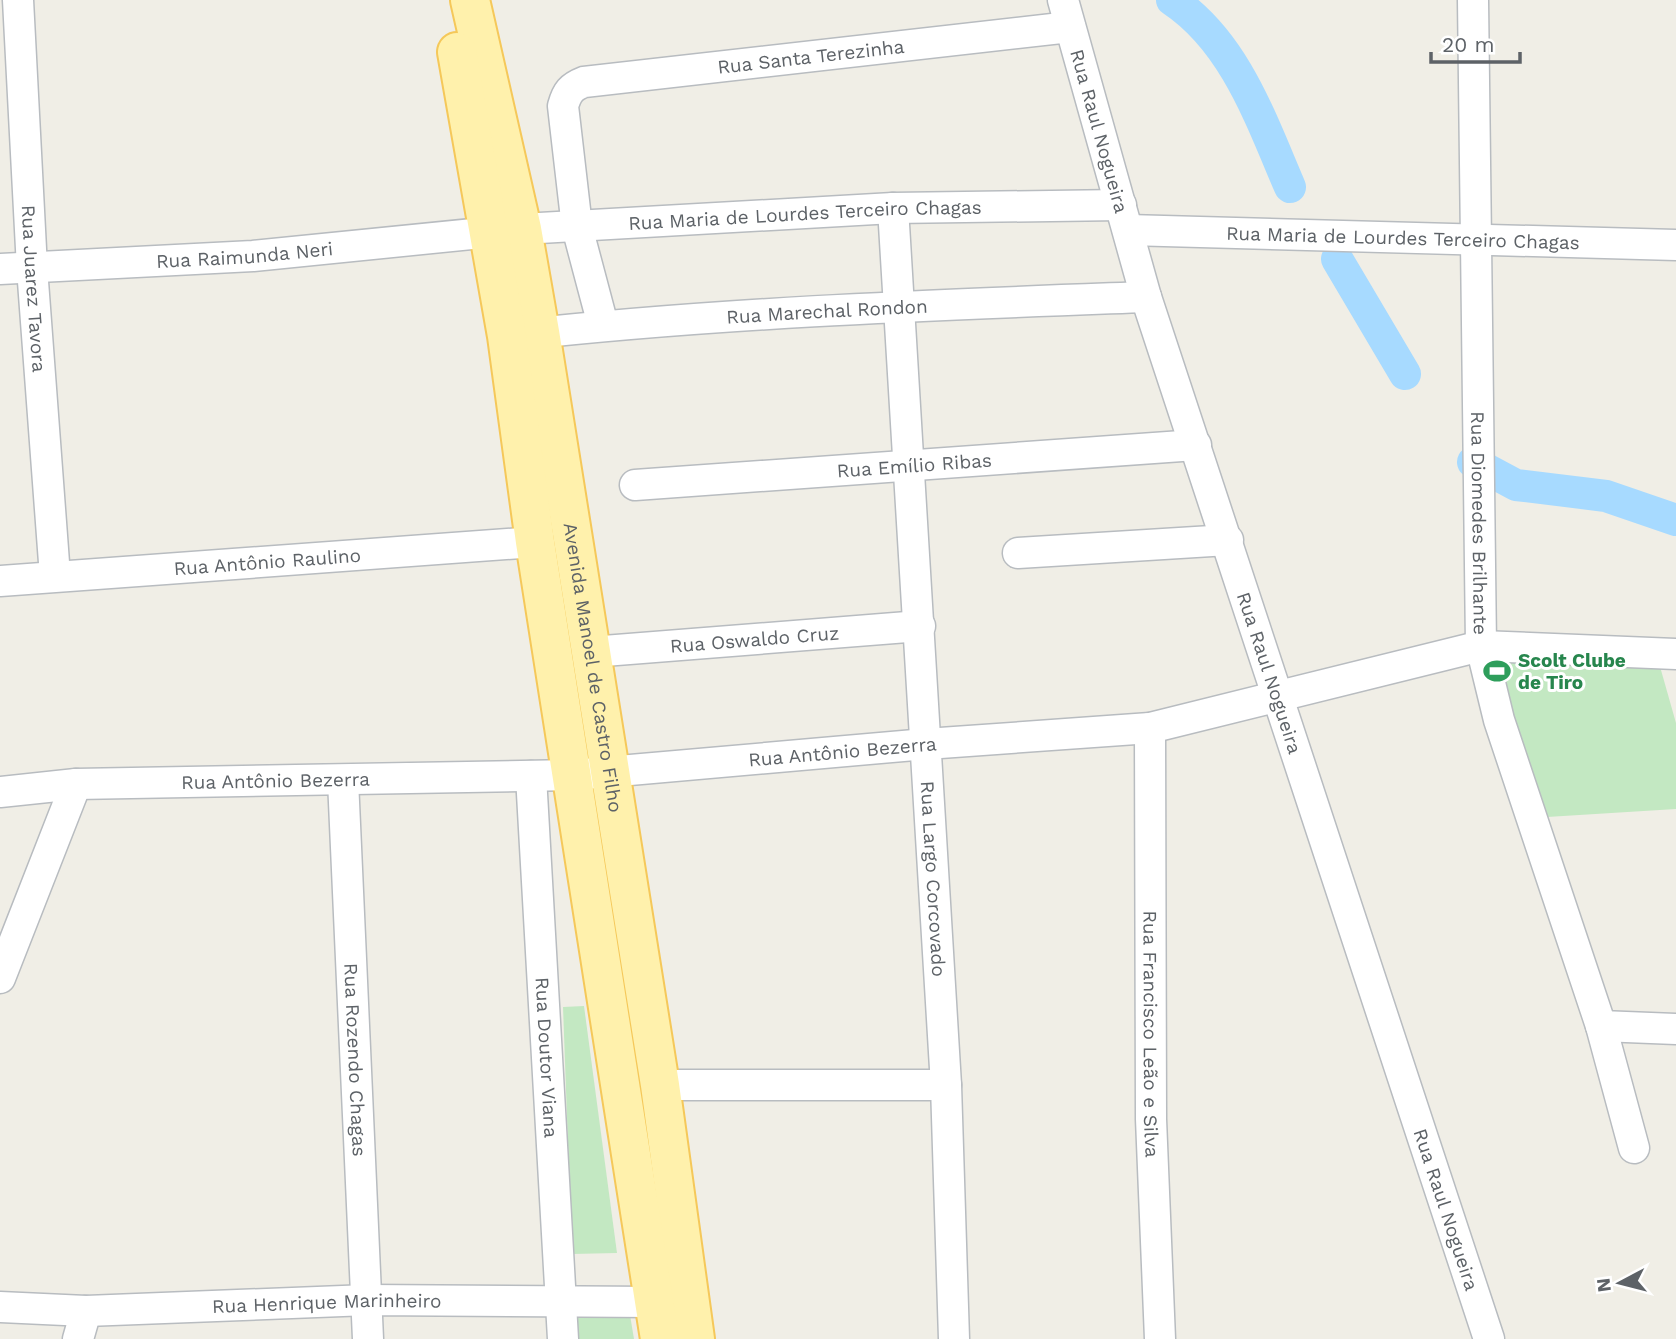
<svg xmlns="http://www.w3.org/2000/svg" width="1676" height="1339" viewBox="0 0 1676 1339" font-family="'Work Sans',sans-serif">
<style>
.green{fill:#c3e8c2}
.lines{fill:none;stroke-linecap:round;stroke-linejoin:round}
.canal{stroke:#a7daff;stroke-width:32}
.minor-casing{stroke:#b8bcc0;stroke-width:33}
.major-casing{stroke:#f5c85a;stroke-width:42}
.minor{stroke:#fff;stroke-width:30}
.major{stroke:#fff1ac;stroke-width:38}
.labels{text-anchor:middle;stroke-width:6;stroke-linejoin:round;paint-order:stroke}
.street-label{font-size:19px;fill:#5d6267;stroke:#fff}
.leisure-label{font-size:19px;font-weight:bold;fill:#27864d;stroke:#fff;text-anchor:start}
</style>
<rect width="100%" height="100%" fill="#f0eee6"/>
<g class="green">
<path d="M1493,659L1659,663L1676,723V809L1547,817Z"/>
<path d="M584,1006L617,1253L572,1254L563,1007Z"/>
<path d="M627,1297L634,1339H573L571,1300Z"/>
</g>
<g class="lines">
<g class="canal">
<path d="M1172,0C1235,42 1261,120 1290,187"/>
<path d="M1337,259L1405,374"/>
<path d="M1473,462L1516,485L1606,496L1676,520"/>
</g>
<defs>
<g id="minor">
<path id="s1" d="M18,0L32,268L55,576"/>
<path id="s2" d="M1063,0L1146,297L1489,1339"/>
<path id="s3" d="M1473,0L1481,646L1499,720L1601,1026L1634,1148"/>
<path id="s4" d="M893,208L946,1085L954,1339"/>
<path id="s5" d="M1128,230L1676,245"/>
<path id="s6" d="M0,269L253,256L522,229L893,208L1121,205"/>
<path id="s7" d="M603,325L577,227L563,106C567,92 571,87 584,82L1070,27"/>
<path id="s8" d="M518,335C727,312 936,305 1146,297"/>
<path id="s9" d="M635,485L1196,445"/>
<path d="M1018,553L1228,540"/>
<path id="s10" d="M0,581L535,542"/>
<path id="s11" d="M591,652L920,626"/>
<path id="s12" d="M1150,728L1151,1119L1160,1339"/>
<path id="s13" d="M531,776L563,1339"/>
<path id="s14" d="M343,780L368,1339"/>
<path id="s15" d="M0,792L76,784L573,775L926,744L1150,728L1481,646L1676,654"/>
<path d="M0,978L76,784"/>
<path d="M1601,1026L1676,1029"/>
<path d="M660,1085H946"/>
<path id="s16" d="M0,1307L86,1311L368,1300L653,1302"/>
<path d="M78,1339L86,1311"/>
</g>
<g id="major">
<path id="s17" d="M470,0L522,229L540,332L660,1085L695,1339"/>
<path d="M457,52L507,336L535,542L660,1339"/>
</g>
</defs>
<use href="#minor" class="minor-casing"/>
<use href="#major" class="major-casing"/>
<use href="#minor" class="minor"/>
<use href="#major" class="major"/>
</g>
<defs>
<symbol id="stadium-bare" viewBox="-9 -9 18 18"><path d="M0-5a6.5 5 0 1 0 0 10a6.5 5 0 1 0 0-10ZM-3.5-1.8h7v3.6h-7Z" fill="#2e9e5b" stroke="#fff" stroke-width="2.5" paint-order="stroke"/></symbol>
</defs>
<g fill-rule="evenodd">
<use href="#stadium-bare" x="1478" y="652" width="38" height="38"/>
</g>
<g class="labels">
<g class="street-label">
<text dy="7" stroke="none"><textPath href="#s7" startOffset="485">Rua Santa Terezinha</textPath></text>
<text dy="7" stroke="none"><textPath href="#s2" startOffset="136">Rua Raul Nogueira</textPath></text>
<text dy="7" stroke="none"><textPath href="#s6" startOffset="807">Rua Maria de Lourdes Terceiro Chagas</textPath></text>
<text dy="7" stroke="none"><textPath href="#s5" startOffset="275">Rua Maria de Lourdes Terceiro Chagas</textPath></text>
<text dy="7" stroke="none"><textPath href="#s6" startOffset="245">Rua Raimunda Neri</textPath></text>
<text dy="7" stroke="none"><textPath href="#s1" startOffset="289">Rua Juarez Tavora</textPath></text>
<text dy="7" stroke="none"><textPath href="#s8" startOffset="310">Rua Marechal Rondon</textPath></text>
<text dy="7" stroke="none"><textPath href="#s9" startOffset="280">Rua Emílio Ribas</textPath></text>
<text dy="7" stroke="none"><textPath href="#s3" startOffset="523">Rua Diomedes Brilhante</textPath></text>
<text dy="7" stroke="none"><textPath href="#s10" startOffset="268">Rua Antônio Raulino</textPath></text>
<text dy="7" stroke="none"><textPath href="#s11" startOffset="164">Rua Oswaldo Cruz</textPath></text>
<text dy="7" stroke="none"><textPath href="#s17" startOffset="679">Avenida Manoel de Castro Filho</textPath></text>
<text dy="7" stroke="none"><textPath href="#s2" startOffset="704">Rua Raul Nogueira</textPath></text>
<text dy="7" stroke="none"><textPath href="#s15" startOffset="844">Rua Antônio Bezerra</textPath></text>
<text dy="7" stroke="none"><textPath href="#s15" startOffset="276">Rua Antônio Bezerra</textPath></text>
<text dy="7" stroke="none"><textPath href="#s4" startOffset="672">Rua Largo Corcovado</textPath></text>
<text dy="7" stroke="none"><textPath href="#s12" startOffset="306">Rua Francisco Leão e Silva</textPath></text>
<text dy="7" stroke="none"><textPath href="#s13" startOffset="282">Rua Doutor Viana</textPath></text>
<text dy="7" stroke="none"><textPath href="#s14" startOffset="280">Rua Rozendo Chagas</textPath></text>
<text dy="7" stroke="none"><textPath href="#s2" startOffset="1269">Rua Raul Nogueira</textPath></text>
<text dy="7" stroke="none"><textPath href="#s16" startOffset="327">Rua Henrique Marinheiro</textPath></text>
</g>
<g class="leisure-label">
<text x="1518" y="667">Scolt Clube<tspan x="1518" dy="22">de Tiro</tspan></text>
</g>
</g>
<g transform="translate(1620 1283) rotate(263)" stroke="#ffffff" stroke-width="5" paint-order="stroke">
<path d="M0-5L12 26L0 18L-12 26Z" fill="#5d6267"/>
<text y="-10" font-size="19" font-weight="bold" text-anchor="middle" fill="#5d6267">N</text>
</g>
<path d="M1431 52v10h89v-10" fill="none" stroke="#5d6267" stroke-width="3.5"/>
<text x="1442" y="52" font-size="21" fill="#5d6267" stroke="#ffffff" stroke-width="5" paint-order="stroke">20 m</text>
</svg>
